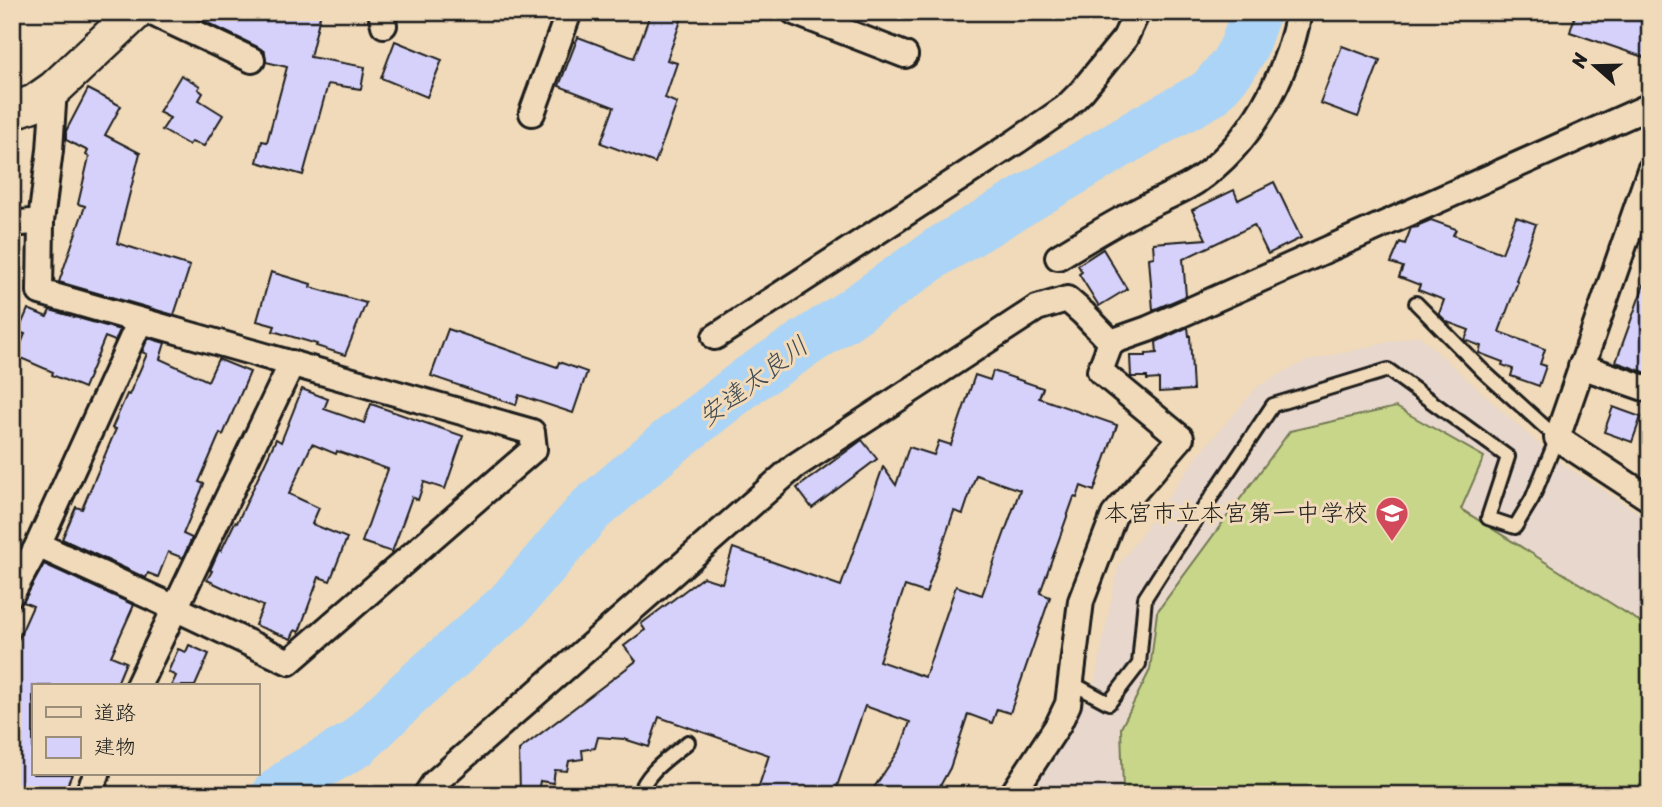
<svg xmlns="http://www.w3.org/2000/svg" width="1662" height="807" viewBox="0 0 1662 807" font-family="Sriracha,'Klee One',sans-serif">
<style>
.built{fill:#e8d7cc}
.pitch{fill:#c8d68a;stroke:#727953;stroke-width:2}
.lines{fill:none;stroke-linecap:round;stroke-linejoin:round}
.river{stroke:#acd4f6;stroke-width:49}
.building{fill:#d6d1fa;stroke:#1c1c1c;stroke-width:2;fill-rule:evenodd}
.lane-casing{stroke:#1c1c1c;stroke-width:18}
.street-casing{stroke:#1c1c1c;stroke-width:30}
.secondary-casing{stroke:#1c1c1c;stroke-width:40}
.lane{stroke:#f0dab9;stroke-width:12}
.street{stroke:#f0dab9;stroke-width:24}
.secondary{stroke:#f0dab9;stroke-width:35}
.labels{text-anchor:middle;stroke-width:6;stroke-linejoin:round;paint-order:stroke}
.poi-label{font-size:24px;fill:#1c1c1c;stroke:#f0dab9;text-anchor:end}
.water-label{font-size:26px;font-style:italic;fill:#404a52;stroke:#f0dab9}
</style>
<rect width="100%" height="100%" fill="#f0dab9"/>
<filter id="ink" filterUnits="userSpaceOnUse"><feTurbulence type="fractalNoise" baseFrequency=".0143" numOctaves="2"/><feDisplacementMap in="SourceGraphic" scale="14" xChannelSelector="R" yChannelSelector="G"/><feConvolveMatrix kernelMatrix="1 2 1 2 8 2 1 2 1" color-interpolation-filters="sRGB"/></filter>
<g filter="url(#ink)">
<path class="built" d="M1419,335L1556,460L1650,520V795H1024L1093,690L1118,566L1199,454L1258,386L1303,362Z"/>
<path class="pitch" d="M1396,407L1484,457L1461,509L1650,628V795H1130L1123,790L1121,728L1150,670L1157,612L1290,431Z"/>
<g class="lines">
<path class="river" d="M275,795L295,779L356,744L410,692L509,605L590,510L671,441L749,380L848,315L939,251L1141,131L1210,93L1233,66L1243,49L1256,12"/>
</g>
<g class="building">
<path d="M185,12H321L310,57L365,67L361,89L328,84L303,175L257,162L262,141L267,142L287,67L266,62L265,52L258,47Z"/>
<path d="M651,12H684L667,60L677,63L665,98L677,103L655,163L601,143L614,107L559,86L578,37L634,58Z"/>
<path d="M1576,12H1650V46L1646,58L1570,32Z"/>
<path d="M395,41L442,60L427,97L381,78Z"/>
<path d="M1342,46L1380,60L1358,117L1320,103Z"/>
<path d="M181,75L200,86L198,89L203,93L199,100L223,115L204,146L191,142L189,145L162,130L170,118L159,112Z"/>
<path d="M88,89L121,106L105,135L140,153L117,243L190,266L174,315L59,282L85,206L78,204L89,157L86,155L88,151L66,140V131Z"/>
<path d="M1274,182L1301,238L1268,254L1254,225L1183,259L1186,296L1153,310L1149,258L1154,257L1153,243L1206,239L1192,210L1234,190L1238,200Z"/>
<path d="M1516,217L1536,224L1516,280L1518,281L1499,332L1545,349L1540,364L1546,366L1539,386L1511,376L1513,369L1502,365L1503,362L1479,353L1481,346L1465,340L1469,330L1447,322L1439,314L1444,300L1418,290L1420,285L1399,277L1403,267L1391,263L1400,242L1405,244L1411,228L1418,227L1419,225L1431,220L1456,229L1453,235L1502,253Z"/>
<path d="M1103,249L1127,289L1099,306L1079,274L1082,272L1078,265Z"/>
<path d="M271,272L311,284L310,287L366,303L345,355L316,346L317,344L273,331L275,326L257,321Z"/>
<path d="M1647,276L1650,277V374L1616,362Z"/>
<path d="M28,309L47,317L50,310L120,330L115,341L105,337L84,388L52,375L53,372L16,356L25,334L18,332Z"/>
<path d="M1188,327L1189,336H1190L1193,390L1159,392V379L1147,380V377H1131L1130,356H1146V354L1157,353L1156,342Z"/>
<path d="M448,329L557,367L559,362L587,372L573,413L519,395L516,405L431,376Z"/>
<path d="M148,338L165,343L160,359L208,381L218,359L250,372L223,435L220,433L199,482L204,484L183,534L192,538L183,558L168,552L158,577L148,573L146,578L62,539L76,507L82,509L116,429L112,428L127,394L129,395L147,354L142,352Z"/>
<path d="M993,371L1043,388L1039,398L1117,425L1094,491L1081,486L1077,498L1074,497L1040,593L1050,597L1010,713L997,709L992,723L968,714L950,768L935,795H869L900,749L910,722L865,706L834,795H756L769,755L659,717L649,747L624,739L598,737L595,748L582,750L583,759L569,761L567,771L555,770L553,783L540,781L538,791L520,792L519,750L636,661L624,646L645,630L641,624L703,577L722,583L733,548L841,586L883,467L896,485L909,447L934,455L939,441L951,445L975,375L990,380ZM976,475L1020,490L982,595L956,586L925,677L879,661L905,586L926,593L954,511L963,514Z"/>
<path d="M302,389L328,399L324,409L364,423L371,404L463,436L445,489L424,482L418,500L412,497L392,552L362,542L388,469L337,451L336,454L312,444L289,494L319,508L312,524L347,538L330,581L319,577L299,632L295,630L291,639L255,625L263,606L207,580L212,571L210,570L219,550L221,551L235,522L237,523L276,439L281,442Z"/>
<path d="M1613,407L1641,417L1632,442L1604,432Z"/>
<path d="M862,440L877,459L812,508L797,488Z"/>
<path d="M44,564L134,605L111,656L126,662L116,686H33V774H72L63,795H12V676L19,659L12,656V653L33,606L23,602Z"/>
<path d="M189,645L209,654L195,686H171L176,676L168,672L178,649L186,652Z"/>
</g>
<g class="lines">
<defs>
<g id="lane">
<path d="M1070,682L1109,703L1139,664L1145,598L1175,551L1273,405L1388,370L1508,457L1488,518L1515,527L1532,499L1557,438L1483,371L1416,303"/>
<path d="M639,795C647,771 669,758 688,742"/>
</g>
<g id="street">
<path d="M150,12L252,60"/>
<path d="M381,12L384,25"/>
<path d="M794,12L905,55"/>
<path d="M532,113L569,12"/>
<path d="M1650,170L1557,438L1650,499"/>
<path d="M12,224L41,221"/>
<path d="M1058,257C1083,242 1107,227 1132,214C1153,202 1176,194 1195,182C1251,144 1287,77 1299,12"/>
<path d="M715,337L1017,141L1065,108L1082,91L1125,38L1137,12"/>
<path d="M1581,366L1650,390"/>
<path d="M38,545L175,608L289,662L534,449L532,432L40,292L41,221L50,150L54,89"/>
<path d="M12,593L38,545L140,321"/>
<path d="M138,686L292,363"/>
<path d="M87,795L97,774"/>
<path d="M426,795L434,783L795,466L1037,308L1067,299L1083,313L1111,342L1148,329L1650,106"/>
<path d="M1012,795L1058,725L1068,704L1081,601L1114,515L1181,438L1100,371L1111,342"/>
</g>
<path id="secondary" d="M12,111L34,103L54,89L136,12"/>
</defs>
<use href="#lane" class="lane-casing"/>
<use href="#street" class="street-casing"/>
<use href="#secondary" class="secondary-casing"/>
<use href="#lane" class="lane"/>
<use href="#street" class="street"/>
<use href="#secondary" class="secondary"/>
</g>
</g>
<defs>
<symbol id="school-pin" viewBox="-11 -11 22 30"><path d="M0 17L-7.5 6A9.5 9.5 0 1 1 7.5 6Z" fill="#d1495b" stroke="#f0dab9"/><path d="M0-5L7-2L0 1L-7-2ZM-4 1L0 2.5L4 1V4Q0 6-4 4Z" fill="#fff"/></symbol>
</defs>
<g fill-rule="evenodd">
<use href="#school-pin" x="1373" y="494" width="38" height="52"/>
</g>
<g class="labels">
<g class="poi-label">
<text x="1368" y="521">本宮市立本宮第一中学校</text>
</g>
<g class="water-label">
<text transform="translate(753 381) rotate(-37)" y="9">安達太良川</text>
</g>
</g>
<rect width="1662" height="807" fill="none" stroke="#f0dab9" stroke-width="42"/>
<rect x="21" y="21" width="1620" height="765" fill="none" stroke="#1c1c1c" stroke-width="2.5" filter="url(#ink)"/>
<rect x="32" y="684" width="228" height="91" fill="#f0dab9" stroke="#9b8e7a" stroke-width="2"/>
<rect x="46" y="707" width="35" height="10" fill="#f0dab9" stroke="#9b8e7a" stroke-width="2"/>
<text x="94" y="720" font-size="21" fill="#1c1c1c">道路</text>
<rect x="46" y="737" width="35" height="21" fill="#d6d1fa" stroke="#9b8e7a" stroke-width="2"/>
<text x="94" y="754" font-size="21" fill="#1c1c1c">建物</text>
<g transform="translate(1595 66) rotate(290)" stroke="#f0dab9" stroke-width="5" paint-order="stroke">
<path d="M0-5L12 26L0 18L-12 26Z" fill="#1c1c1c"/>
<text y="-10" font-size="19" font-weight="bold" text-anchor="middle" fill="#1c1c1c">N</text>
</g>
</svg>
